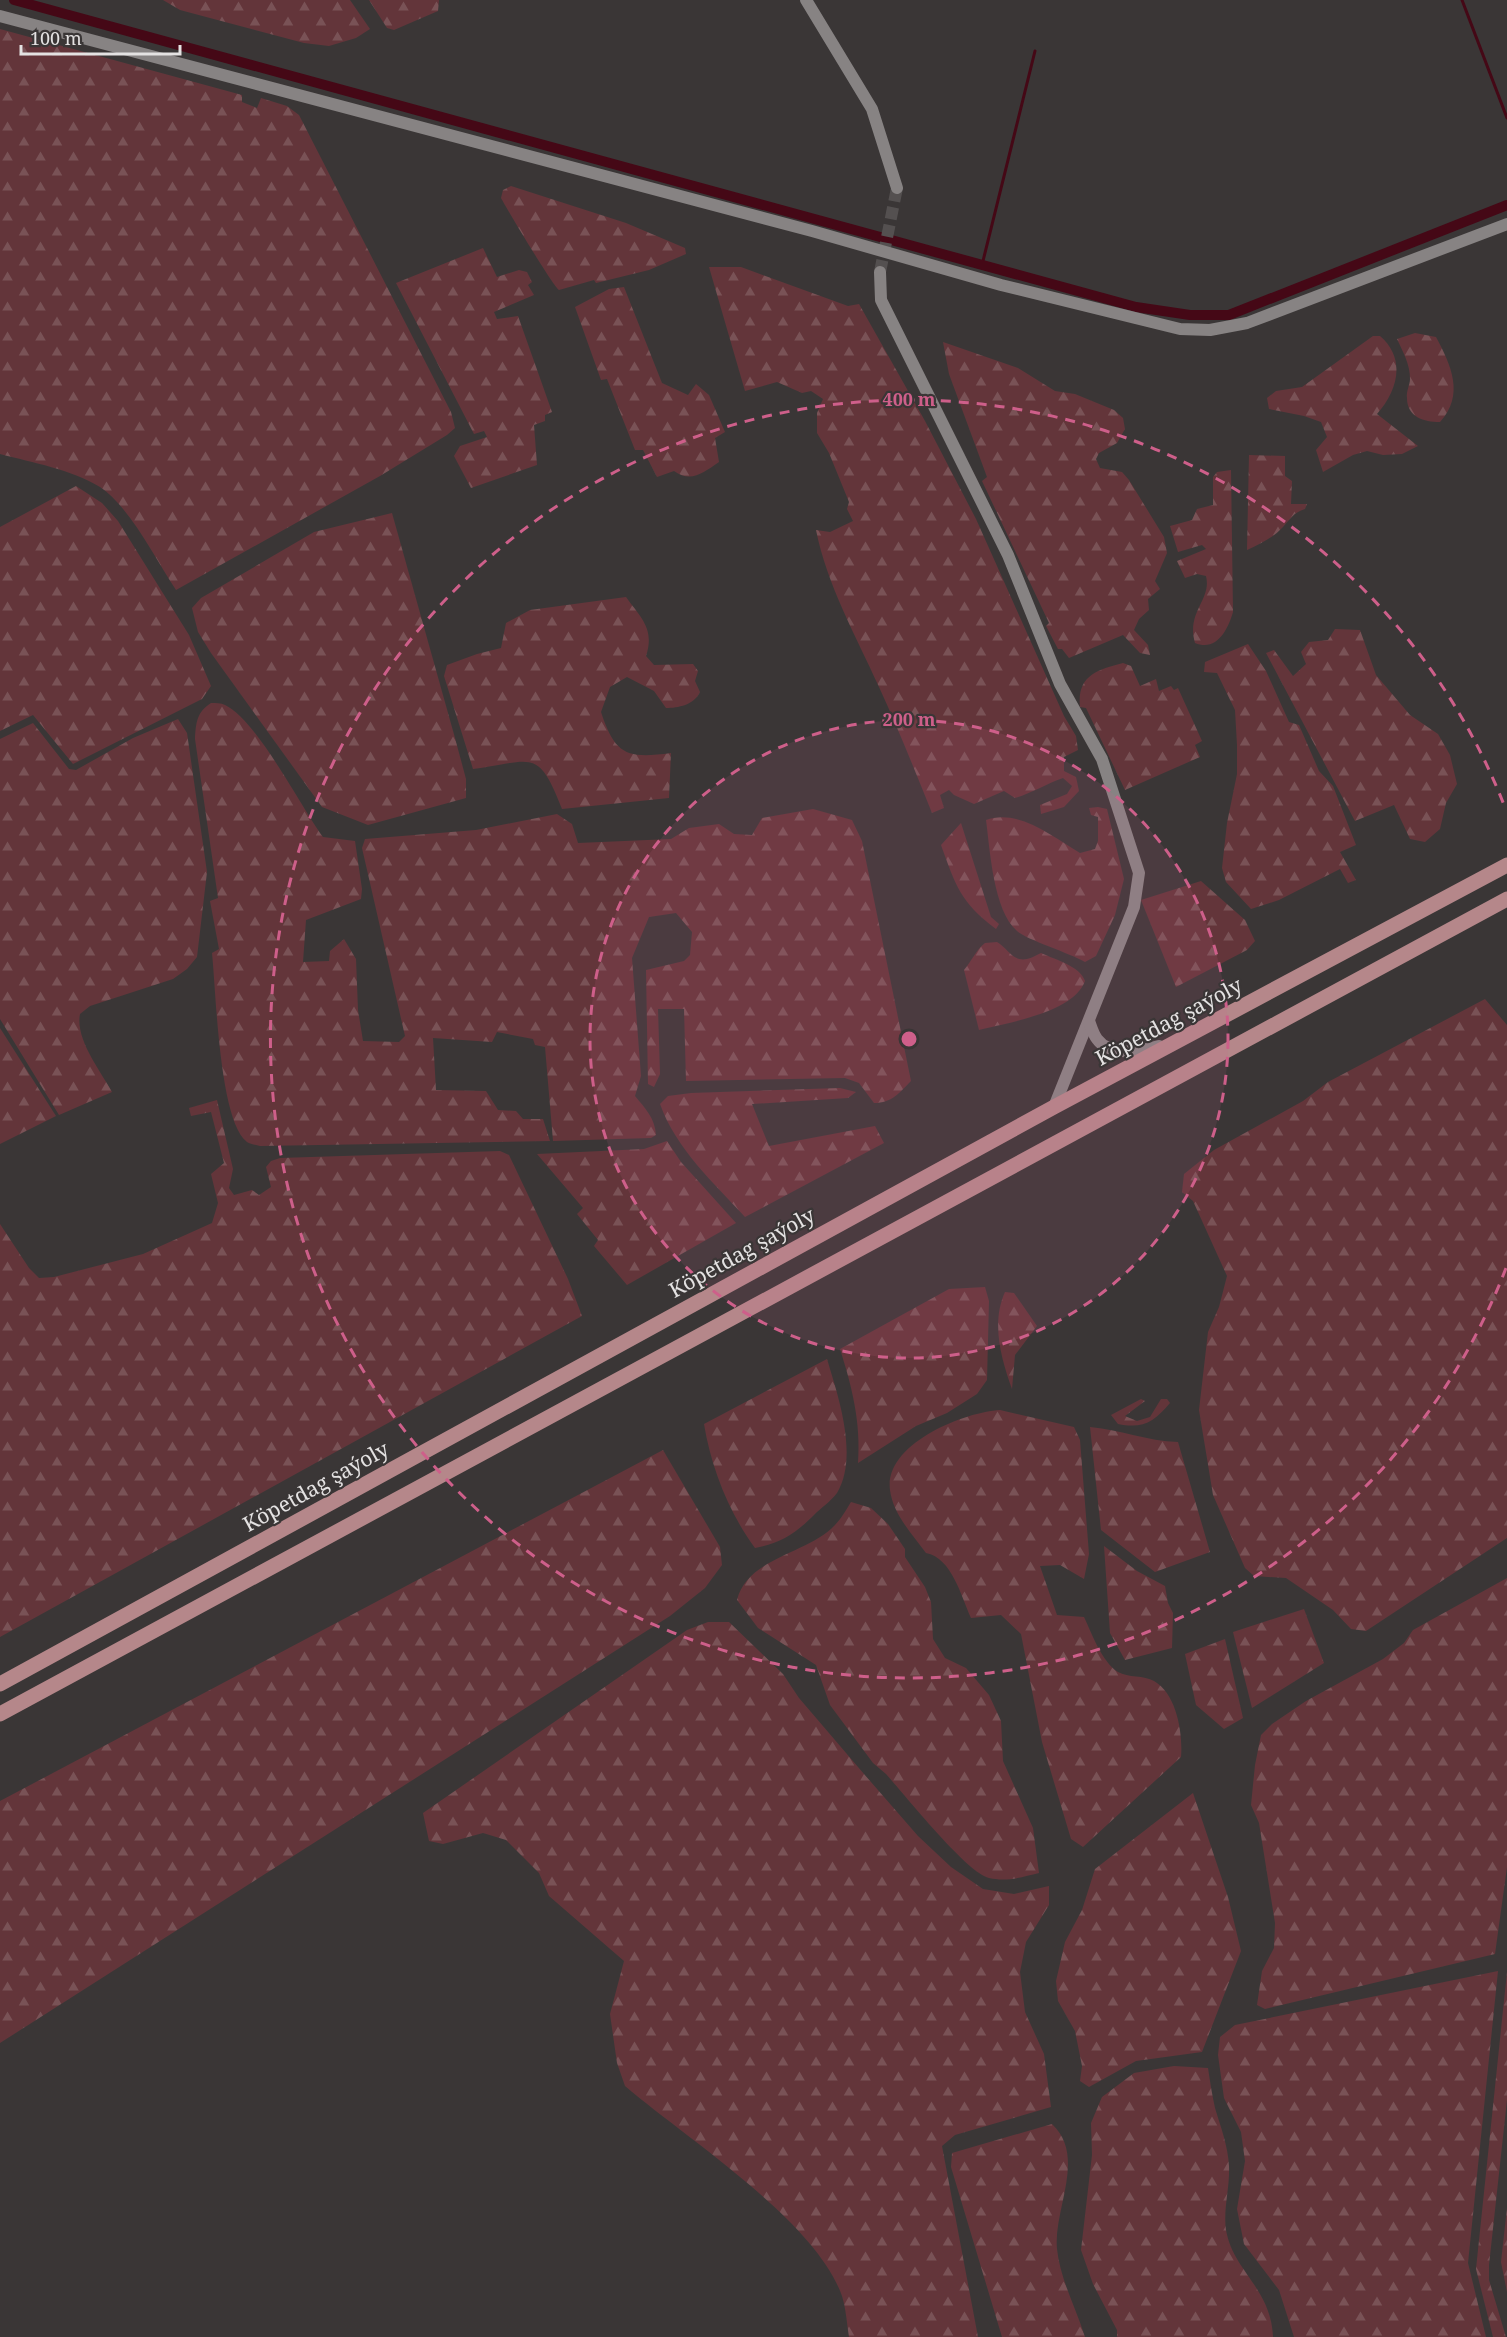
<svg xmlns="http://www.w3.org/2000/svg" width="1507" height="2337" viewBox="0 0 1507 2337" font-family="'Noto Serif',serif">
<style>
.forest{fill:url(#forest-firs)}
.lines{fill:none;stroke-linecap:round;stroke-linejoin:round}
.stream{stroke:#450816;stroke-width:3}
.canal{stroke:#450816;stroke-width:10}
.minor-tunnel{stroke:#545050;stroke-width:12;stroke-dasharray:12 6;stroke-linecap:butt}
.minor{stroke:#878383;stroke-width:12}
.major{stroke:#b5878a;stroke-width:15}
.ring{fill:none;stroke:#ce5f8a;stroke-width:3;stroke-dasharray:10 8}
.labels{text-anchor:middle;stroke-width:4.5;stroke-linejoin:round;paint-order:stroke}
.street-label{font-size:21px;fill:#e4e2e2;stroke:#3a3636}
.centre{fill:#ce5f8a;stroke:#3a3636;stroke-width:3}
.ring-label{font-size:18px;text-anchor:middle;font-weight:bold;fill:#ce5f8a;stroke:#3a3636;stroke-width:4.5;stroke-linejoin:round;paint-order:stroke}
</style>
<defs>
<pattern id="forest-firs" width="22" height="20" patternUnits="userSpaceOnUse" patternTransform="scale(1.5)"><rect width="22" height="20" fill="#63353a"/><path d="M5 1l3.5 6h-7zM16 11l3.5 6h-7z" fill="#795256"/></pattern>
</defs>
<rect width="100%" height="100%" fill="#3a3636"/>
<g class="forest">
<path d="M163,0H350L370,29L356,38L329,46L304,43L180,10Z"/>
<path d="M369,0H439L438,11L394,30L387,28Z"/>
<path d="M0,29L242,95V102L257,108L261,98L287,106L299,115L451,412L455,428L447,435L380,476L176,590C156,560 130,507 100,487C70,469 34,463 0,454Z"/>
<path d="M511,186L626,223L685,248L686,254L649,270L596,283L594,280L559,290C553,286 508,211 501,198L503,190Z"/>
<path d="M483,248L497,277L519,270L527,272L532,282L528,285L534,295L494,312L497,319L518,316L552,412L545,415V421L534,425L537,465L471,488L454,456L460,446L487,437L484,431L474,434L396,283Z"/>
<path d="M709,267H741L848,306L859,304L925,421L976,519L1064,716L1076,736L1078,750L1064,757V771L1076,777L1079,791L1064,807L1041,814L1040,805L1067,794L1072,786L1063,778C1046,784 1032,793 1015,798L1004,791L974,804L954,795L949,790L940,795L944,808L932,813C915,771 898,728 879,687C856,636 827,585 816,530L830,532L853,521L847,509L849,502L829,453L817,433V413L823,399L811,391L802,393L777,382L745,391Z"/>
<path d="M624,287L662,383L688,395L696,384L709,395L725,432L715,438L719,462C703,473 691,483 674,471L657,477L643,450H635L607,379L601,380L575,307L609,289Z"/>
<path d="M1415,333L1436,337C1451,365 1465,395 1440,422C1424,422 1407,417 1407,398C1406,391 1410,385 1410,379C1410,364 1403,352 1397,339Z"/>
<path d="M1373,336H1380C1407,359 1397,392 1377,414L1418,446L1402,454L1383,455L1367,451L1353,455L1323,472L1316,450L1327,437L1321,422L1304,416L1269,409L1267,398L1276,391L1302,387Z"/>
<path d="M943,342L1018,368L1055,391L1075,394L1114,410L1123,418L1125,429L1117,443L1099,453L1096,459L1100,468L1122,472L1129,480L1164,537L1167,553L1155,581L1160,589L1148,599L1149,610L1139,619L1134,630L1148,645L1150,655L1140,653L1123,635L1069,658L1062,649H1058L1046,626L1049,623L982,481L987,477L949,374Z"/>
<path d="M1249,455L1285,456V476L1292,481L1291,504H1307L1305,509C1293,513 1291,518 1283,527C1273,538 1260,544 1247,550Z"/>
<path d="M1231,470L1233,612C1228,629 1217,652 1195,643C1186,611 1212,600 1206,576L1197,574L1185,578L1177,561L1206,549L1202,545L1178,552L1170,526L1192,520L1197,509L1213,505V477L1217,472Z"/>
<path d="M76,486L102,503L118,521L189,635L211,686L202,699L73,764L33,715L0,731V527Z"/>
<path d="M392,513L455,738L466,779V798L368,825L322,807L211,653L198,632L192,608L201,598L314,532Z"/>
<path d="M626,597C641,618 655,629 646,656L654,665L693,664L698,671L695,681L700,692C694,705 678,708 666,708L654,691L627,677L610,687L601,712C615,755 627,759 671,753L669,798L562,809C538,747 533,761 473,769L444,676L447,665L477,654L501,648L506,623L530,610Z"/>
<path d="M1335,629L1360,630L1376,675L1410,715L1438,734L1450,755L1457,784L1446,803L1440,829L1425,842L1410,839L1394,805L1355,821L1266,653L1274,650L1293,676L1306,664L1301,652L1309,642L1328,640Z"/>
<path d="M1248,644L1266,671L1289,722L1299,725L1319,771L1333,786L1356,845L1340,852L1356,880L1348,883L1340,869L1279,900L1251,909L1226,882L1222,868L1227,823L1237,774V745L1235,710L1217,673L1204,672L1205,662Z"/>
<path d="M1123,663L1131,666L1140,686L1156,679L1159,691L1171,686L1174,690L1178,688L1202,741L1195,745L1200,757L1125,790L1086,708L1080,707C1077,676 1096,670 1123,663Z"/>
<path d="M211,703C215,703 221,703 225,705C256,719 301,807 323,837L355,841L362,889L361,899L306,920L303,962L329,961L330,951L344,939L356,959L358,1010L363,1041L399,1042L405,1036L362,848L365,839L476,830L557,814L572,824L578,843L671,839L689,828L719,824L734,834L752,835L762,818L813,809L852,820L862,841L911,1081C899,1093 892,1103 874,1103L859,1083L845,1078L686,1081L684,1009H658L660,1074L654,1087L648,1084L646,970L684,961L690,955L692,932L676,913L649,917L632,958L641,1076L635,1096C645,1108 655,1118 656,1135L651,1138L553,1141L545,1047L535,1045L533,1039L497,1032L492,1042L433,1038L436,1090L486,1091L498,1110L516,1111L523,1119H543L550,1141L260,1146C256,1145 250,1144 247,1142C219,1121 216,990 212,953L219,949L210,901L218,898L195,739C196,722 197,712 211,703Z"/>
<path d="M178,719L187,733L207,872L197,957L187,969L173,979L90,1006L80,1014C75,1039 100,1070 112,1092L59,1115L0,1019V739L33,723L69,769L76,770L133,738Z"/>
<path d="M1098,807L1107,809L1124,879L1115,915L1096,956L1085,962C1070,953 1027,940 1017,931C993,910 990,849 986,820C1018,808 1053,837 1080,853L1095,849L1098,841V817L1091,815L1089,808Z"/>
<path d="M961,823L991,917L999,924L996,929C960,902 956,886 941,845Z"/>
<path d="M1201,881L1245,920L1255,941L1247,950L1176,987L1141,900Z"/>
<path d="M997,942C1008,948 1012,962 1027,959C1032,958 1036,955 1041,953C1056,960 1080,966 1085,981C1073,1013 1009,1022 979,1030L964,970C972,961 975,951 985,943Z"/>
<path d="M1485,999L1507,1025V1538L1366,1631L1351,1629L1333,1610L1286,1578L1254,1576L1245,1568L1213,1495L1199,1410L1208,1332L1219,1307L1227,1276L1193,1201L1182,1192L1184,1174L1214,1150L1303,1101L1328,1082Z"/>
<path d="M0,1028L56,1116L0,1144Z"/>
<path d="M840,1088L856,1092L848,1098L752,1104L769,1146L875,1126L884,1143L745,1217C714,1183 676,1149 660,1104L668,1096L691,1093Z"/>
<path d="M217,1100L233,1169L229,1188L234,1195L252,1190L259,1195L271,1187L266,1167L271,1161L280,1158L500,1151L509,1155L568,1279L582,1316L0,1637V1224L29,1268L39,1278L54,1277L143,1254L212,1223L218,1203L211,1174L224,1163L211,1112L191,1116L189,1108Z"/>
<path d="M667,1141L681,1162L736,1223L627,1285L594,1246L598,1240L577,1214L583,1208L537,1154L644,1149Z"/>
<path d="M985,1287L989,1301L987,1380L977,1394L947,1413L916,1426L858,1463C861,1422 852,1387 840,1349L949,1289Z"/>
<path d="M1005,1292L1014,1293L1037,1326L1015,1355L1012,1389C1001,1358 991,1323 1005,1292Z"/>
<path d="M827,1359C838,1396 859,1456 837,1493C831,1501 821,1508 814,1515C795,1534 781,1543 755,1548C729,1513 711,1467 704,1424Z"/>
<path d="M1141,1399L1145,1401L1125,1416L1137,1421L1150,1417L1161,1399H1167L1170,1403C1154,1422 1143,1429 1118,1424L1111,1415Z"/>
<path d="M1000,1410L1074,1427L1080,1440L1089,1554L1084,1579L1060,1565L1040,1566L1057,1615L1084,1617C1092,1634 1102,1662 1118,1672C1128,1678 1144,1675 1154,1681C1177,1694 1183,1734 1181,1757L1083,1847L1071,1839L1042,1742L1021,1634L1001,1615L971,1618C961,1596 952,1558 926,1553C912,1534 893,1514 890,1490C884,1444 964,1412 1000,1410Z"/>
<path d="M1090,1427C1122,1430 1146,1441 1178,1442L1210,1552L1155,1572L1101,1530Z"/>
<path d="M663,1450L720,1547L722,1565L705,1588L670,1616L0,2043V1801Z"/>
<path d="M851,1502L871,1508L888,1524L905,1549V1557L925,1587L931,1602L933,1639L945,1658L966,1668L989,1695L1001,1721L1003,1761L1033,1828L1039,1873C1022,1877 1007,1882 989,1878C967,1873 904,1794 886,1774L873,1763L830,1705L816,1665L758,1628L737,1600C748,1557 808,1554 835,1525C841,1519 846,1510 851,1502Z"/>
<path d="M1104,1546L1137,1571L1165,1586L1168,1603L1173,1613L1172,1648L1125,1660L1110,1633Z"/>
<path d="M1507,1578V1867L1495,1954L1265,2009L1257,2005L1262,1971L1274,1948L1275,1923L1259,1823L1251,1805L1255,1765L1261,1735L1272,1724L1306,1701L1383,1659L1404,1643L1413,1630Z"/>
<path d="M1304,1609L1324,1663L1252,1708L1233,1632Z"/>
<path d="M708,1622H729L783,1674L799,1698L864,1774L918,1836L951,1867L983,1889L1014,1894L1049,1886V1905L1026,1942L1020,1972L1025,2012L1044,2054L1051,2107L955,2135L942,2146L978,2337H849C847,2324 846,2309 842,2296C816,2221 687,2139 625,2086L617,2063L610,2014L624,1961L549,1896L539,1873L506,1840L483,1833L443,1844L429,1841L423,1813L687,1630Z"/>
<path d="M1225,1639L1243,1718L1224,1729L1196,1705L1185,1654Z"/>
<path d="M1193,1793L1228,1897L1241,1951L1202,2052L1136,2061L1089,2087L1080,2081L1082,2066L1075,2031L1058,2001L1056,1981L1065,1942L1082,1910L1095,1869Z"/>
<path d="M1498,1971L1468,2263L1486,2337H1294L1279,2290L1244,2244L1237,2209L1245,2161L1241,2132L1224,2098L1218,2055L1220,2037L1235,2025Z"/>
<path d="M1507,1972V2100L1489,2265V2280L1506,2337H1493L1476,2269Z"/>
<path d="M1174,2066L1208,2068C1210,2081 1212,2095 1215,2108C1221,2128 1228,2146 1229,2166C1230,2187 1223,2210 1226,2230C1233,2271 1271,2288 1273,2337H1117V2330L1093,2284L1081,2250L1092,2155L1091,2123L1102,2097L1134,2073Z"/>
<path d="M1052,2124C1087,2157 1053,2209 1057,2249C1060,2279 1076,2308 1085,2337H1002L951,2167L952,2153Z"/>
<path d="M1507,2208V2292L1501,2262Z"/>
</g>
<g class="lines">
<g class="stream">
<path d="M1462,0L1507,118"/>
<path d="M982,265L1035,51"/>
</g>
<path class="canal" d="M14,0L1136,307L1190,315H1229L1507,205"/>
<path class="minor-tunnel" d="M880,272L897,188"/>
<g class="minor">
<path d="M806,0L872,109L897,188"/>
<path d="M0,16L812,231L1001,285L1180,329L1210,330L1247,323L1507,224"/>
<path d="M880,272L881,300L1008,555L1060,684L1102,759L1139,873L1134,907L1054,1107"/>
<path d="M1089,1021C1091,1026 1093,1034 1097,1039C1110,1057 1141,1051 1159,1046"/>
</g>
<g class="major">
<path d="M0,1684L1054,1107L1507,865"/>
<path d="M0,1714L1507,899"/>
</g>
</g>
<circle cx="909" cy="1039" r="319" fill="#ce5f8a" fill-opacity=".12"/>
<g class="ring">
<circle cx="909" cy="1039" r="319"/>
<path d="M1506 1268A639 639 0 1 1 1506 810"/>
</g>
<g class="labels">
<g class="street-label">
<text transform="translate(1169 1022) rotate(-28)" y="7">Köpetdag şaýoly</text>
<text transform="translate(742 1253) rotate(-29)" y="7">Köpetdag şaýoly</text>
<text transform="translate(316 1487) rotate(-29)" y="7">Köpetdag şaýoly</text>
</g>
</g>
<circle cx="909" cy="1039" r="9" class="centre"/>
<g class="ring-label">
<text x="909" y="406">400 m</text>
<text x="909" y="726">200 m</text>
</g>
<path d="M21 45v9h159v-9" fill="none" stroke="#e4e2e2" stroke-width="3"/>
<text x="30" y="45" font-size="18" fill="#e4e2e2" stroke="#3a3636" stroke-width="4.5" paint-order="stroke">100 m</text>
</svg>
